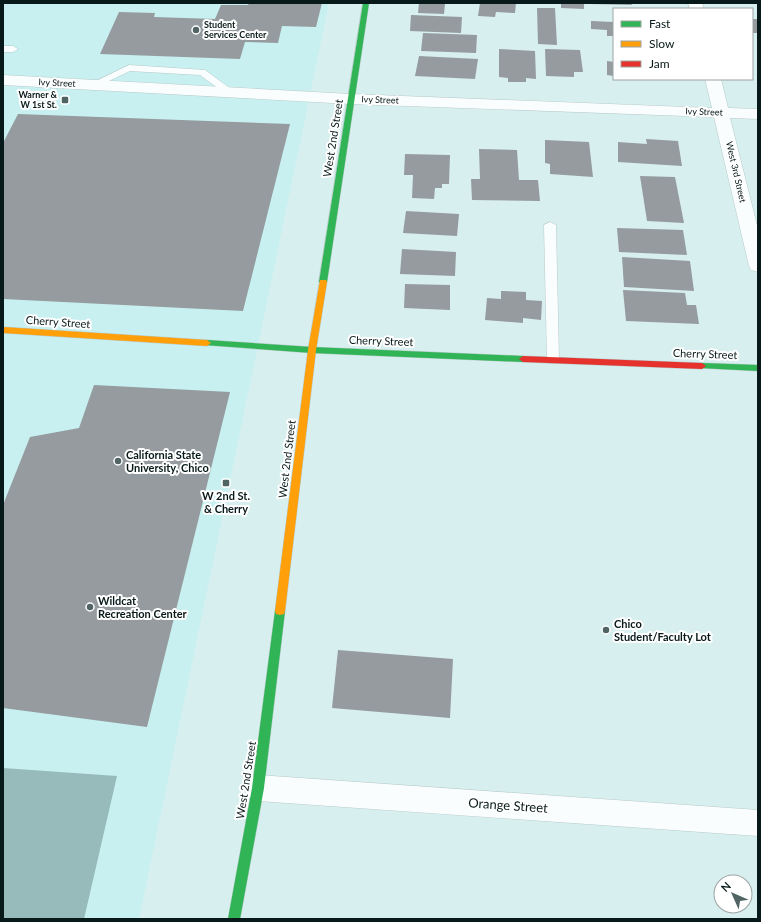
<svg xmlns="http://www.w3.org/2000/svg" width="761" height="922" viewBox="0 0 761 922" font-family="Lato,sans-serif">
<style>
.built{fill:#c8f0f0}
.water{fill:#97baba}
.building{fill:#959b9f}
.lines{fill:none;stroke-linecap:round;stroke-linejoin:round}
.lane-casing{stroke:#b8caca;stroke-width:1}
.street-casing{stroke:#b8caca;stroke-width:1}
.fast-casing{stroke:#b8caca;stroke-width:1}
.slow-casing{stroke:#b8caca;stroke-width:1}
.jam-casing{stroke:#b8caca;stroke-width:1}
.lane{fill:#f9fdfd;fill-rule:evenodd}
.street{fill:#f9fdfd;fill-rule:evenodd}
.fast{fill:#30b455;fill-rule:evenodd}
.slow{fill:#ff9f0a;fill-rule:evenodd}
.jam{fill:#e5322d;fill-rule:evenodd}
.poi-dot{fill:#516464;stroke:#fff;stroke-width:1.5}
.labels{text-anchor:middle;stroke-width:4;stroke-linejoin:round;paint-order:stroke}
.far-poi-label{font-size:9px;font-weight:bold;fill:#081919;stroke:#fff;text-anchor:start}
.far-street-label{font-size:9px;fill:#081919;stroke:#fff}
.street-label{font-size:11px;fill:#081919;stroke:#fff}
.poi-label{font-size:11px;font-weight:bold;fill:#081919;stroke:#fff;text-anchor:start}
.near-street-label{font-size:13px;fill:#081919;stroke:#fff}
</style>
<rect width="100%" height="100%" fill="#d8efef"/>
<path class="built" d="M3,3H329L139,919H3Z"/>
<path class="water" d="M3,768L117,776L84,919H3Z"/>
<g class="building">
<path d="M249,3H322L316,27L282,26L278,43L245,42L240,59L100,54L119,12L155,13L154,17L215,19L221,5H248Z"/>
<path d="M419,3L445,4L444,14L418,13Z"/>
<path d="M480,3H516L515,13L496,12L495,17L478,16Z"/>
<path d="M561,3H584V9L561,8Z"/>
<path d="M589,3H631L632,5L589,4Z"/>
<path d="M537,8H555L557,45L538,44Z"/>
<path d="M411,15L462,17L461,33L410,31Z"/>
<rect x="752" y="19" width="6" height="14"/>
<path d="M591,21L614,22V36H607V30L591,29Z"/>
<path d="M423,33L477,35L476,53L421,51Z"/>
<path d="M499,49L535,51L536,79L526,78V82H508V78L499,77Z"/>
<path d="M545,49L580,50L583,72H574V77L546,76Z"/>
<path d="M419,56L478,59L475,79L415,76Z"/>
<path d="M607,61L614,62V76L607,75Z"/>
<path d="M18,114L290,124L243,311L3,299V143Z"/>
<path d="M646,139L678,141L682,166L618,162V142L647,144Z"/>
<path d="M545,140L589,142L593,177L550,174V164L545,163Z"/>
<path d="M479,149L517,150L519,180H538L540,201L472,200L471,179H480Z"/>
<path d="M405,154L450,155L449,184H442V188H435L434,199L412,198L413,175H404Z"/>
<path d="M640,176L675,177L684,223L647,221Z"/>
<path d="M406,211L459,214L457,236L403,233Z"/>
<path d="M617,228L683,230L687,255L619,252Z"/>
<path d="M402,249L456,252L455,276L400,274Z"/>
<path d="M622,257L690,261L694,291L624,287Z"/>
<path d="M405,284L450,285V310L404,308Z"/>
<path d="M623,290L685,293L687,305H696L699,324L626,321Z"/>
<path d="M501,291L526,292V300L542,301L541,320L523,318V323L485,320L487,298L501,299Z"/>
<path d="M94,385L230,392L147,727L3,708V505L30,437L79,428Z"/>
<path d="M338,650L453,659L450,718L332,708Z"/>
</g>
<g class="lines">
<defs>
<g id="lane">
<path d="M3,46H13L18,49L13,52H3Z"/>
<path d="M129,65L205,70L235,92L234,94H226L200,75L130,71L96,87L93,88L88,85Z"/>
<path d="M550,222L556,225L559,360L558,363H548L547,360L544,225Z"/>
</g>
<g id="street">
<path d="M688,3H702L704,9H690Z"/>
<path d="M3,75L351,94L712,108L705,79H721L728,108L758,109V119L730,118L758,229V272L751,270L749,266L714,117L351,104L3,85Z"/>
<path d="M258,775L758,810V836L258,801L248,797L244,788L248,779Z"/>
</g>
<g id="fast">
<path d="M363,3H369L327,282L323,284L319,282Z"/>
<path d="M207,340L312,347L523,356L527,359L523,362L312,353L204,345L203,343L204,341Z"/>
<path d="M702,363L758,365V371L699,368L698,366L699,364Z"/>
<path d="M280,607L284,608L285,611L264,788L240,919H228L252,788L275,611L276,608Z"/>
</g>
<g id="slow">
<path d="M320,280H326L327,282L316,350L285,611L284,614L280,615L276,614L275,611L308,350Z"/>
<path d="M3,327L207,340L211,343L207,346L3,333Z"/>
</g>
<path id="jam" d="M523,356L702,363L706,366L702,369L523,362L519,359Z"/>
</defs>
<use href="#lane" class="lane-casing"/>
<use href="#street" class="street-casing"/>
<use href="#fast" class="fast-casing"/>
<use href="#slow" class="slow-casing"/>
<use href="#jam" class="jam-casing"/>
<use href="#lane" class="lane"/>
<use href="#street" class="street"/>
<use href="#fast" class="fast"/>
<use href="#slow" class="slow"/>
<use href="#jam" class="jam"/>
</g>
<g class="poi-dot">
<circle cx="196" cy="30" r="4"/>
<rect x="61" y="96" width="8" height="8" rx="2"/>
<circle cx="118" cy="461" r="4"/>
<rect x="222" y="479" width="8" height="8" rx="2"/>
<circle cx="90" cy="607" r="4"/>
<circle cx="606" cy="630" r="4"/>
</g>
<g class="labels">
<g class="far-poi-label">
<text x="204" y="28">Student<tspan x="204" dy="10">Services Center</tspan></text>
<text x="57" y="98" text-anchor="end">Warner &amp;<tspan x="57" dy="10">W 1st St.</tspan></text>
</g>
<g class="far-street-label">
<text transform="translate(57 83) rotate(3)" y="3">Ivy Street</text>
<text transform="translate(380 100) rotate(2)" y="3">Ivy Street</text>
<text transform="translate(704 112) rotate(2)" y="3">Ivy Street</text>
<text transform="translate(736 172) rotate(77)" y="3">West 3rd Street</text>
</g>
<g class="street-label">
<text transform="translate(333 138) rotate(-81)" y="4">West 2nd Street</text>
<text transform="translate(58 322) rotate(4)" y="4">Cherry Street</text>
<text transform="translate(381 341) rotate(2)" y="4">Cherry Street</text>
<text transform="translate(705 354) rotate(2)" y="4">Cherry Street</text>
<text transform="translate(287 459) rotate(-83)" y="4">West 2nd Street</text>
<text transform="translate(246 780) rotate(-81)" y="4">West 2nd Street</text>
</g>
<g class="poi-label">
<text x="126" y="459">California State<tspan x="126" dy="13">University, Chico</tspan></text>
<text x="226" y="500" text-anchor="middle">W 2nd St.<tspan x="226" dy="13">&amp; Cherry</tspan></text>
<text x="98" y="605">Wildcat<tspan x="98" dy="13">Recreation Center</tspan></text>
<text x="614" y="628">Chico<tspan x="614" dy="13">Student/Faculty Lot</tspan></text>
</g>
<g class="near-street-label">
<text transform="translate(508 805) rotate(4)" y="5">Orange Street</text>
</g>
</g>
<rect width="761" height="922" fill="none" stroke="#081919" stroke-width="8"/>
<rect x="613" y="8" width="140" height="72" fill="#ffffff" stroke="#9ca3a3"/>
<rect x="621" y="21" width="20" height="6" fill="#30b455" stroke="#9ca3a3"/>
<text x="649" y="28" font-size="12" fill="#081919">Fast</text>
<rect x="621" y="41" width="20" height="6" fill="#ff9f0a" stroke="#9ca3a3"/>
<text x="649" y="48" font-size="12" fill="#081919">Slow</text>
<rect x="621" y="61" width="20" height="6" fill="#e5322d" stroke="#9ca3a3"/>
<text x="649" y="68" font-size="12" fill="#081919">Jam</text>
<g transform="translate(733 894) rotate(315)"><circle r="19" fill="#ffffff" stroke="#9ca3a3"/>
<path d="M0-3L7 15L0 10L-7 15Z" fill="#516464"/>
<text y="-6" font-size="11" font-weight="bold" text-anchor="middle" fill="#081919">N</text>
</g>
</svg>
